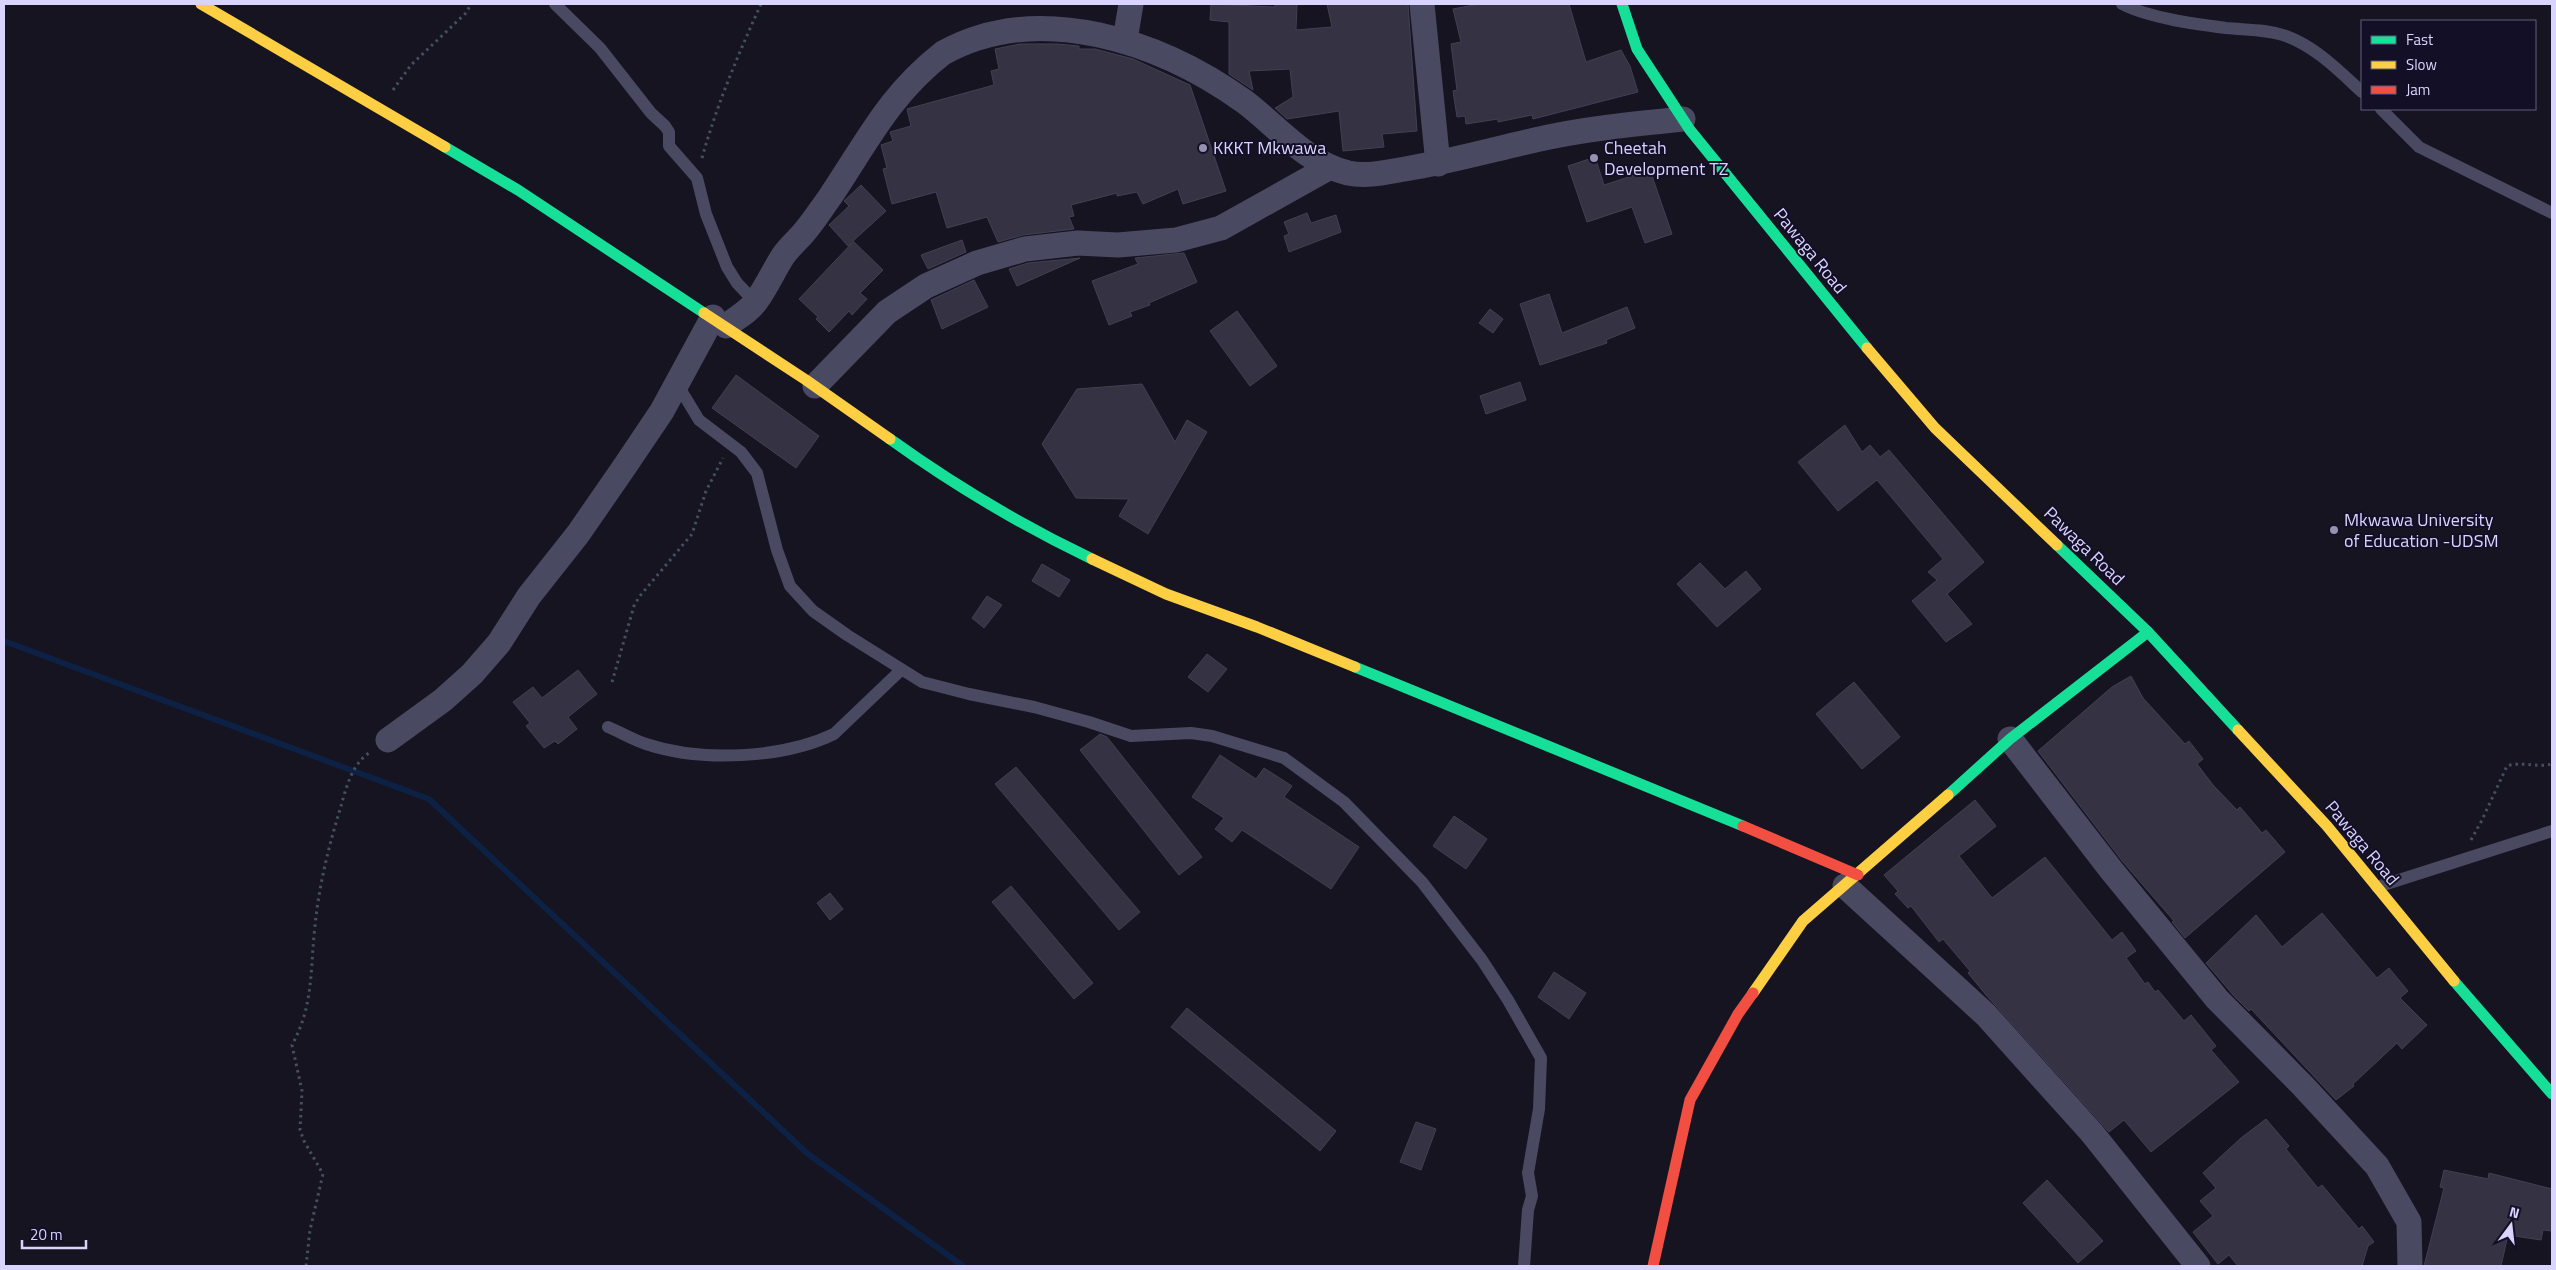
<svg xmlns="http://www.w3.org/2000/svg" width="2556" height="1270" viewBox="0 0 2556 1270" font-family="'Titillium Web',sans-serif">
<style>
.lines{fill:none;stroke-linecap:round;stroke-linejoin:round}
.stream{stroke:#0d2144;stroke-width:6}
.building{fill:#343243;stroke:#433f54}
.path{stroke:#44505f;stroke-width:3;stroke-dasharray:2.5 4;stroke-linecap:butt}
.lane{stroke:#4a4962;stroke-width:12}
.street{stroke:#4a4962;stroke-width:25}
.fast{stroke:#16e098;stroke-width:11}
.slow{stroke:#ffcf43;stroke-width:11}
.jam{stroke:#f24e42;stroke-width:11}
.poi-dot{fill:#9591b1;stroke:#130f26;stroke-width:2}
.labels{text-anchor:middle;stroke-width:4;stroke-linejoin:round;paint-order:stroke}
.poi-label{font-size:18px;fill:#d9d4ff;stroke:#130f26;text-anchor:start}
.street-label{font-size:18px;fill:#d9d4ff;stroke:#130f26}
</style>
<rect width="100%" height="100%" fill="#161421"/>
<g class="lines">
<path class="stream" d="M4,641L429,799L808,1154L963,1266"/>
</g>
<g class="building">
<path d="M1211,4L1275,7V4H1297L1296,30L1332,27L1327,4H1408L1417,131L1382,134L1384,147L1343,151L1339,111L1287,119L1275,108L1293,97L1290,69L1249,71L1253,90L1229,74V22L1210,20Z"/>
<path d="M1479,4H1569L1586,62L1621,50L1630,66L1638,92L1533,119L1532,115L1498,122V119L1466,124L1465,116L1457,117L1453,91L1457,90L1451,44L1461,42L1453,9Z"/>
<path d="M1020,44H1057L1079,46V49H1095L1133,59L1190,85L1226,191L1183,204L1178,189L1143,204L1137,192L1117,196V193L1071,205L1074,216L1069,217L1074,229L1023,235L998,242L987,217L947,228L936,192L892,204L883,169L887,168L881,145L893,141L890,132L911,126L907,109L994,85L991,71L999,69L995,49Z"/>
<path d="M1595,157L1604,185L1650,170L1672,234L1645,243L1632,207L1587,222L1568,166Z"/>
<path d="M861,185L886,211L853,241L883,270L860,293L867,299L852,315L849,311L829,332L816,319L818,317L799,299L852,243L848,246L829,225L849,206L844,201Z"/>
<path d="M1307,213L1311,223L1336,215L1341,232L1289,252L1284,236L1289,234L1284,222Z"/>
<path d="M962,240L966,252L928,269L921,255Z"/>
<path d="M1184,253L1197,282L1149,303L1150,305L1130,312L1132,316L1109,325L1092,281L1138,264L1135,258Z"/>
<path d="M1080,258L1017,286L1009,269L1028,263Z"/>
<path d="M974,280L988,307L942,329L931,300Z"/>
<path d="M1549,294L1562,333L1627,307L1635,328L1606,340L1607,343L1540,365L1520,304Z"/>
<path d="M1490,309L1503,319L1493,333L1479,323Z"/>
<path d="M1237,311L1277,366L1250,386L1210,331Z"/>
<path d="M736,375L819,436L796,468L712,408Z"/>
<path d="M1520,382L1526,400L1486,414L1480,396Z"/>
<path d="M1142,384L1175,442L1187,420L1207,432L1148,534L1119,516L1129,499L1076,498L1042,444L1077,389Z"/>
<path d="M1845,425L1862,452L1870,445L1880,457L1889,450L1984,562L1947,594L1972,624L1946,642L1912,601L1937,580L1928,572L1943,559L1877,480L1838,511L1798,462Z"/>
<path d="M1700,563L1725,589L1746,571L1761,589L1717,627L1677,584Z"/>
<path d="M1042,564L1070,580L1059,597L1032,581Z"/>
<path d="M987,596L1002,605L984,628L972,618Z"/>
<path d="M1207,654L1227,669L1208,692L1188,677Z"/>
<path d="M578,670L597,694L568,717L577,729L558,744L555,741L544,748L526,726L530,723L513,702L533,687L542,698Z"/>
<path d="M2131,676L2143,698L2185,744L2189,741L2203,759L2197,764L2213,785L2237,810L2240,807L2262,833L2266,830L2285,852L2185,938L2172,922L2174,921L2123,862L2038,751L2112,687Z"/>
<path d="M1854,682L1900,737L1862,769L1816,714Z"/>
<path d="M1100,734L1107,737L1202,857L1179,875L1080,750Z"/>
<path d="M1220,755L1256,779L1264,768L1292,786L1284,797L1359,847L1331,889L1242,830L1232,842L1215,829L1224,818L1192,797Z"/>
<path d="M1016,767L1140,912L1119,930L995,784Z"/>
<path d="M1975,800L1996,826L1959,856L1992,898L2045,857L2112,940L2122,932L2136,951L2126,958L2145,984L2148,982L2155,992L2158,990L2184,1021L2191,1015L2216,1046L2211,1050L2239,1082L2151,1152L2124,1120L2109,1132L1986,995L1968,973L1970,971L1943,939L1939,942L1911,906L1908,908L1895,894L1898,891L1884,875Z"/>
<path d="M1454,816L1487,839L1466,869L1433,846Z"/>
<path d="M1011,886L1093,983L1074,999L992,902Z"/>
<path d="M830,893L843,909L830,920L817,903Z"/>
<path d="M2322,913L2377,978L2389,968L2408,991L2400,998L2427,1025L2402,1049L2397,1043L2353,1084L2354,1086L2336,1100L2251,1009L2249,1011L2234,996L2206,963L2256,915L2282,947Z"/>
<path d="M1554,972L1586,993L1569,1019L1538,997Z"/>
<path d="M1187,1008L1336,1131L1320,1151L1171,1027Z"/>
<path d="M2266,1119L2289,1146L2286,1149L2318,1188L2322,1185L2359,1229L2362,1226L2374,1242L2368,1246L2362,1266H2238L2229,1255L2218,1264L2193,1232L2213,1216L2200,1201L2216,1188L2203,1173L2241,1138Z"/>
<path d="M1416,1122L1436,1129L1421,1170L1400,1162Z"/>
<path d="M2444,1170L2488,1179L2489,1173L2552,1189V1231L2543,1230L2541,1240L2508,1235L2501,1266H2424L2444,1188L2440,1187Z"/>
<path d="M2047,1180L2103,1241L2078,1263L2023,1203Z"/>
</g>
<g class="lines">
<g class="path">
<path d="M393,90L411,65L466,13L471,4"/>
<path d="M702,158C717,104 738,55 761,4"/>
<path d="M612,682L634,606L639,597L692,534L706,491L723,458"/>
<path d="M2471,840L2482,820L2507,766C2520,761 2538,768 2552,764"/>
<path d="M306,1266L310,1230L323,1174L304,1141L300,1130L302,1091L292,1045C314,1005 310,969 315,926C319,885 329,845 341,806C346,788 352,764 369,753"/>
</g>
<g class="lane">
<path d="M555,4L600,48L651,113L665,126L669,132V146L697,178L706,214L727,267L737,283L756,303"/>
<path d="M2122,4C2149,18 2195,24 2226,28C2246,30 2266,29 2286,36C2316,47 2339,71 2362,92"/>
<path d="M2381,109L2419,147L2552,213"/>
<path d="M676,382L699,420L741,452L757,473L777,550L790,586L813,611L847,635L922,682L969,694L1034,707L1089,722L1131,736L1191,733L1212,736L1284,758L1344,802L1422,882L1482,960L1508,1000L1541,1058L1539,1109L1528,1173L1532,1196L1528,1210L1524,1266"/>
<path d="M608,727C620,732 633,740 646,744C700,762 782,759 834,734L901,670"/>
<path d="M2377,887L2552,831"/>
</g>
<g class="street">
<path d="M1422,4L1438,164"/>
<path d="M1126,34L1131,4"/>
<path d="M726,326C736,318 750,311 757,300C767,286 774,270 783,256C790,246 799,239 806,230C815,219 822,208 830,197C867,142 889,95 943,53C1039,0 1160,41 1245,102C1278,127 1306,163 1348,173C1367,177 1387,172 1405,169C1449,162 1491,150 1535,140C1583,129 1633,124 1683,119"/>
<path d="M815,386L887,312L926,286L977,263L1025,249L1078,243L1118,245L1176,240L1221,228L1330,167"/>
<path d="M2010,739L2112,871L2217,999L2303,1086L2377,1166L2409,1222L2410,1266"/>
<path d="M388,740L443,700L472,674L499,643L529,596L578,534L625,466L662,411L713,317"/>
<path d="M1845,886L1986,1015L2092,1133L2198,1266"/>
</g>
<g class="fast">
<path d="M1622,4L1637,49L1690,130L1867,348"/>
<path d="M445,147L518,190L704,313"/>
<path d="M890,439C954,485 1021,525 1092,559"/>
<path d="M2057,545L2148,632L2238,730"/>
<path d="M1355,667L1743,826"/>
<path d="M1948,795L2010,739L2148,632"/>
<path d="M2454,981L2552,1094"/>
</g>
<g class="slow">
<path d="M201,4L445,147"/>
<path d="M704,313L806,380L890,439"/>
<path d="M1867,348L1935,428L2057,545"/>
<path d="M1092,559L1166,594L1257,627L1355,667"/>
<path d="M2238,730L2327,826L2454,981"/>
<path d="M1753,993L1803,921L1948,795"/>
</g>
<g class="jam">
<path d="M1743,826L1858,875"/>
<path d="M1653,1266L1690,1100L1738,1014L1753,993"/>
</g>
</g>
<g class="poi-dot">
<circle cx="1203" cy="148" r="5"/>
<circle cx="1594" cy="158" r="5"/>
<circle cx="2334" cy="530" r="5"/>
</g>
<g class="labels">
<g class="poi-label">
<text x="1213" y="154">KKKT Mkwawa</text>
<text x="1604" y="154">Cheetah<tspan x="1604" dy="21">Development TZ</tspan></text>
<text x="2344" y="526">Mkwawa University<tspan x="2344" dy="21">of Education -UDSM</tspan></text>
</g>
<g class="street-label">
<text transform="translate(1810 251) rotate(51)" y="6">Pawaga Road</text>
<text transform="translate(2084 546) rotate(44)" y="6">Pawaga Road</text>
<text transform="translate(2362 843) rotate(50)" y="6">Pawaga Road</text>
</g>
</g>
<rect width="2556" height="1270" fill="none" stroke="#d9d4ff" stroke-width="10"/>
<rect x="2361" y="20" width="175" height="90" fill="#130f26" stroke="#625e7d"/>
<rect x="2371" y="36" width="25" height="8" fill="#16e098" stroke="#625e7d"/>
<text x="2406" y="45" font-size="15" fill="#d9d4ff">Fast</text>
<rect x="2371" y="61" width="25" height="8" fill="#ffcf43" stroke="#625e7d"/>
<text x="2406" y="70" font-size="15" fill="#d9d4ff">Slow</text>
<rect x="2371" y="86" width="25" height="8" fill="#f24e42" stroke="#625e7d"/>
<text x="2406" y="95" font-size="15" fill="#d9d4ff">Jam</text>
<g transform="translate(2511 1225) rotate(15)" stroke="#130f26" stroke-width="4" paint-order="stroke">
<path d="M0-4L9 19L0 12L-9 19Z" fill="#d9d4ff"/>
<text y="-8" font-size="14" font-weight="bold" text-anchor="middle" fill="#d9d4ff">N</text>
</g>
<path d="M22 1240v8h64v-8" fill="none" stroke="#d9d4ff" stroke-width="2.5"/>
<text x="30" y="1240" font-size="15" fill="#d9d4ff" stroke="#130f26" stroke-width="4" paint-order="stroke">20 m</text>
</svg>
